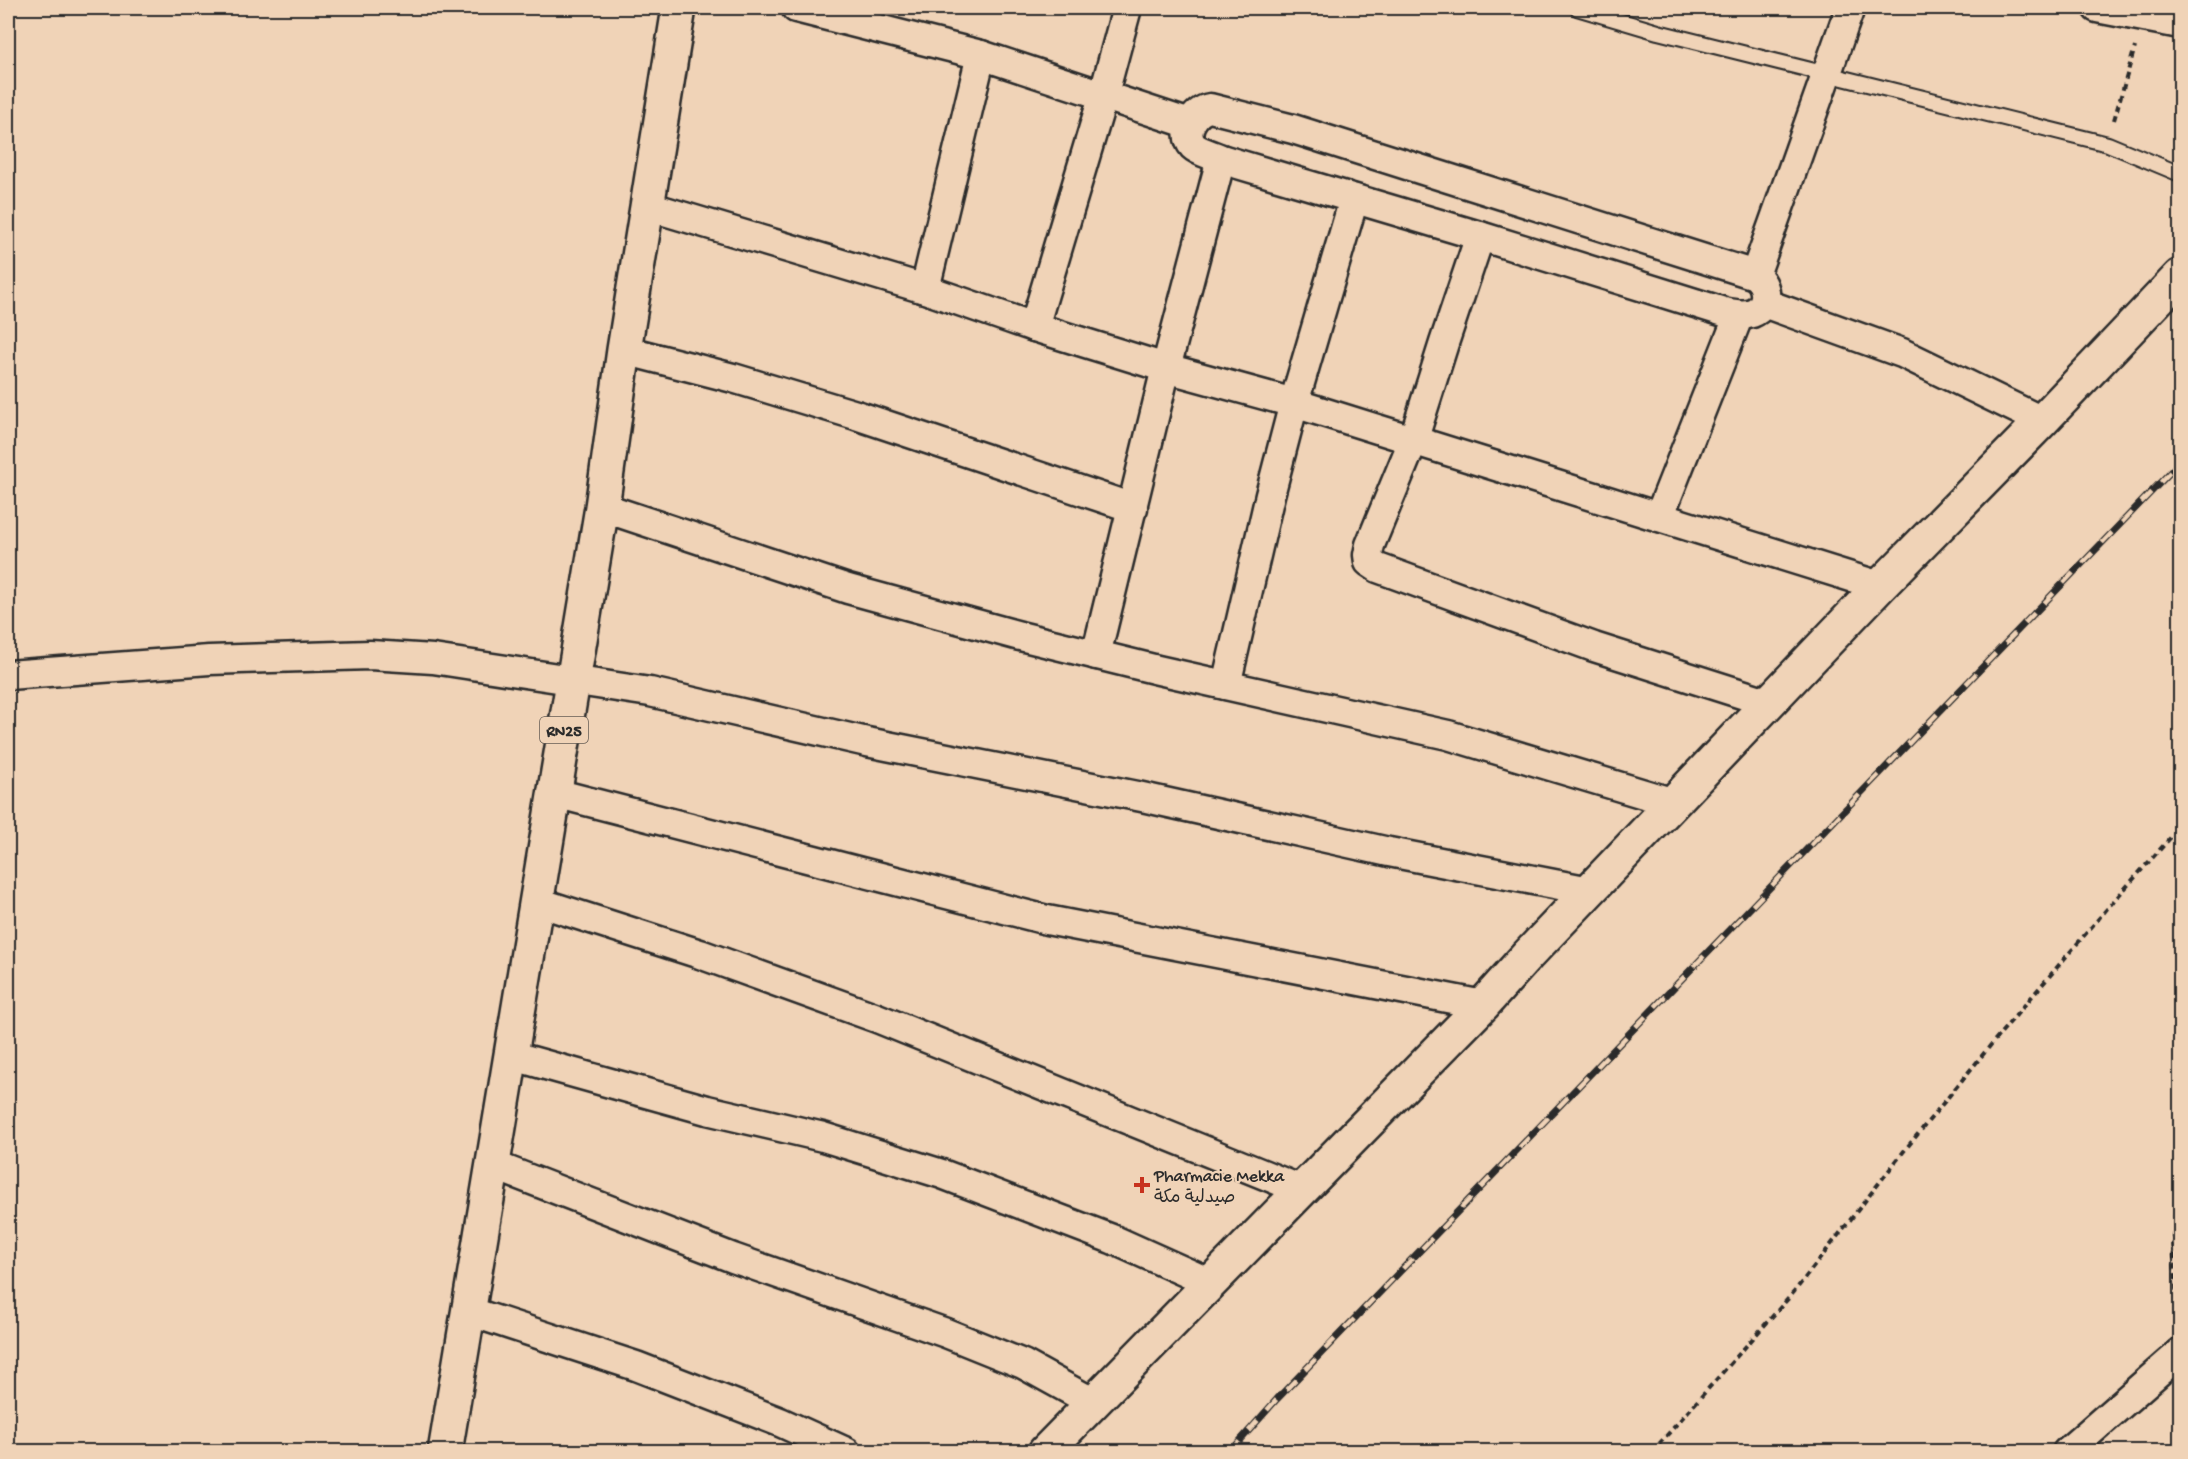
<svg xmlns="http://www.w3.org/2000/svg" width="2188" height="1459" viewBox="0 0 2188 1459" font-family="'Gochi Hand','Playpen Sans Arabic',sans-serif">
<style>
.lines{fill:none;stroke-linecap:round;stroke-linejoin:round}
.service-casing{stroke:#2b2b2b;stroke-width:18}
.minor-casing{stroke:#2b2b2b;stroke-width:33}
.secondary-casing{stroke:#2b2b2b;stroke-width:38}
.primary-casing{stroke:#2b2b2b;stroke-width:38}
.path{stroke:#2b2b2b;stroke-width:4;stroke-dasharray:6 4.5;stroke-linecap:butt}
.service{stroke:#f0d3b7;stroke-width:14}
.minor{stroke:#f0d3b7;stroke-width:28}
.secondary{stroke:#f0d3b7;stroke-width:33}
.primary{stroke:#f0d3b7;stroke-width:33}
.rail-casing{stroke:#2b2b2b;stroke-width:7}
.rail{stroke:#f0d3b7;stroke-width:4.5;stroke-dasharray:14;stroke-linecap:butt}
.poi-dot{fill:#c8321e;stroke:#f0d3b7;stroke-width:2}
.labels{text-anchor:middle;stroke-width:4.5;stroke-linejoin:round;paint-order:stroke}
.shield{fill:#f0d3b7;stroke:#665d55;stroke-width:1.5}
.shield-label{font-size:16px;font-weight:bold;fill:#2b2b2b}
.poi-label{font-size:18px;fill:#2b2b2b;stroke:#f0d3b7;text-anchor:start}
</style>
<rect width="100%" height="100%" fill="#f0d3b7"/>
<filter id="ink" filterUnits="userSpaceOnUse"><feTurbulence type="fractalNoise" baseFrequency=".0167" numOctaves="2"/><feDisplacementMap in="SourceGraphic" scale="12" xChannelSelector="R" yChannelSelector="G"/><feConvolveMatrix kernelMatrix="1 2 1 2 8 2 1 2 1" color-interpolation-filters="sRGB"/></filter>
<g filter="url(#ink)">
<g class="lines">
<defs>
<path id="service" d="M1577,8L1658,32L2108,144L2180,174"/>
<g id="minor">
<path d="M796,8L981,55L1190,124"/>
<path d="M2097,8L2180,24"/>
<path d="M1210,108L1293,129L1755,275C1768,285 1770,306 1752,313C1743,316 1733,314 1724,312L1480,236L1221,159C1213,155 1199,152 1193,146C1181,132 1195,110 1210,108Z"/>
<path d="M648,206L925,289L1034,327L1166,368L1294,403L1880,586"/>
<path d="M1480,236L1444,343L1413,441L1370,545L1368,555L1369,562L1378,568L1594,647L1770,703"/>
<path d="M1755,275L1850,8"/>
<path d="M925,289L981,55"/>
<path d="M1764,303L1902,353L2042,421"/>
<path d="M1034,327L1103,97L1127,8"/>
<path d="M624,350L733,378L856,415L1133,508"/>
<path d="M602,507L848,589L1020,636L1158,670L1448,735L1674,803"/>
<path d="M1659,517L1739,315"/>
<path d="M1096,655L1166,368L1221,159"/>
<path d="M8,675L209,660L370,655L433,659L650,692L867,742L1142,797L1389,852L1590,891"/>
<path d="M1226,685L1270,495L1294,403L1354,199"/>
<path d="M555,793L1047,920L1483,1005"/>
<path d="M535,901L700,954L877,1018L1302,1190"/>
<path d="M510,1055L707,1110L823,1137L942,1174L1112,1239L1210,1283"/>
<path d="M493,1165L733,1258L946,1333L1023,1364L1092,1402"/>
<path d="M468,1311L636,1366L780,1422L846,1452"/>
<path d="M2067,1452L2180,1353"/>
</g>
<path id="secondary" d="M1045,1452L1483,1005L1527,956L1880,586L2042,421L2180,276"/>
<path id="primary" d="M445,1452L602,507L624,350L679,8"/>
</defs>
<use href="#service" class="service-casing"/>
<use href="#minor" class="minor-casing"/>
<use href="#secondary" class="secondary-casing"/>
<use href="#primary" class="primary-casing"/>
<g class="path">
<path d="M2114,120L2135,47"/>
<path d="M2178,1322L2173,1241L2180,1144"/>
<path d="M1652,1452L1794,1292L1904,1151L1994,1041L2112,903L2180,827"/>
</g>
<use href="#service" class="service"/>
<use href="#minor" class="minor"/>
<use href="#secondary" class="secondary"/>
<use href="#primary" class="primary"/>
<defs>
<path id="rail" d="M1230,1452L1277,1399L2180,462"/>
</defs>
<use href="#rail" class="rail-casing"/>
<use href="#rail" class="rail"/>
</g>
</g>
<path class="poi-dot" d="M1139 1176h6v6h6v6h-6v6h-6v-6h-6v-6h6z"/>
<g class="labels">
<rect class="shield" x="540" y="717" width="48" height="26" rx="4.5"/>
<g class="shield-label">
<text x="564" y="736">RN25</text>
</g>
<g class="poi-label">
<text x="1154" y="1181">Pharmacie Mekka<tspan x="1154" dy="21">صيدلية مكة</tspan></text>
</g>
</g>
<rect width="2188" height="1459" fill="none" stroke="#f0d3b7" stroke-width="30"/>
<rect x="15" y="15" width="2158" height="1429" fill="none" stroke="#2b2b2b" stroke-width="2" filter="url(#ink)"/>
</svg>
